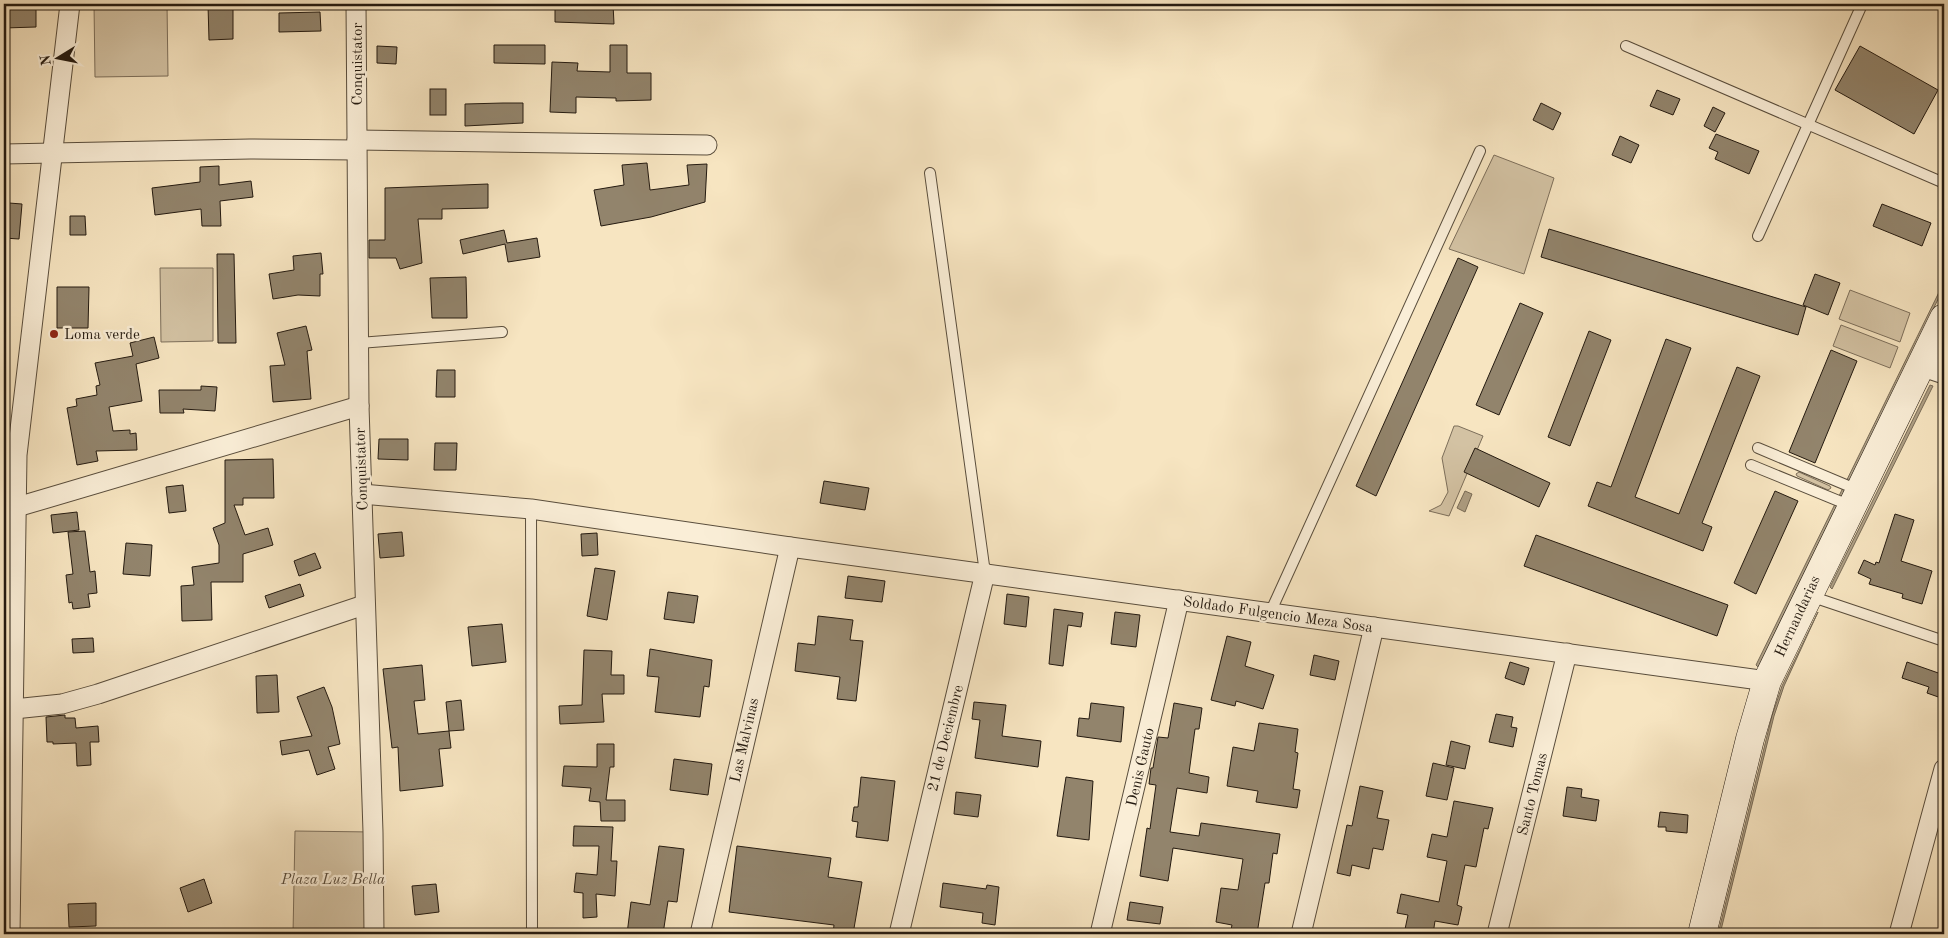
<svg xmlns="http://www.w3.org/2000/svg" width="1948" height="938" viewBox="0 0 1948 938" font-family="'Old Standard TT',serif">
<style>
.green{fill:#d3c2a3;stroke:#7c6e5a}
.water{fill:#afa085;stroke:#776a56}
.building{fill:#92846c;stroke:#241a10}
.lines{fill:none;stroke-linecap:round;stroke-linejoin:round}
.lane-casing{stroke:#594d3c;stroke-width:12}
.street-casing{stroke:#594d3c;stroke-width:21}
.secondary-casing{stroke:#241a10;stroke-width:29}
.lane{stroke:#faeed7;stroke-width:10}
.street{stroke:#faeed7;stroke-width:19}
.secondary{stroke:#faeed7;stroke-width:28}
.poi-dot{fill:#8f2418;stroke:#faeed7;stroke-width:2}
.labels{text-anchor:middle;stroke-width:4.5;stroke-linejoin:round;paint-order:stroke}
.street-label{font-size:15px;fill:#241a10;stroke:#faeed7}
.poi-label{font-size:15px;fill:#241a10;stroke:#faeed7;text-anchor:start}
.park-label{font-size:15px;font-style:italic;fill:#594c3c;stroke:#faeed7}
</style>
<rect width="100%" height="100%" fill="#f7e5c1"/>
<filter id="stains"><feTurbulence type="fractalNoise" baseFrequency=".004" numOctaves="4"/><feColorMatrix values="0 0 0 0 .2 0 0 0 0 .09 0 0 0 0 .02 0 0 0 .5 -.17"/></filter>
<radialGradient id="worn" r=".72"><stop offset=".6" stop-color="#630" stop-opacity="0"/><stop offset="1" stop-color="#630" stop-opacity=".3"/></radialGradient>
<g class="green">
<path d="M94,4H167L168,76L95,77Z"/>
<path d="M1494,155L1554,178L1524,274L1449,249Z"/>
<path d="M160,268H213V341L161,342Z"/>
<path d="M1850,290L1910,313L1900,342L1839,319Z"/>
<path d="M1841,325L1898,347L1890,368L1833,346Z"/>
<path d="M1454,426H1458L1483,436L1449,516L1429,511L1441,505L1448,492L1442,458Z"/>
<path d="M1799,472L1830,486L1831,488L1828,490L1797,476L1796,474Z"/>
<path d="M295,831L373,832V934H293Z"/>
</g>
<g class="water">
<path d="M1944,282V287L1758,667L1756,665Z"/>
<path d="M1930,385L1933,386L1832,589L1830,587Z"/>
<path d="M1465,491L1472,494L1465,512L1457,508Z"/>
<path d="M1818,612L1784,686L1774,716L1720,934H1718L1772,716L1782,686Z"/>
</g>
<g class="building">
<path d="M555,4H613L614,24L555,22Z"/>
<path d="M208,5H233V39L209,40Z"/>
<path d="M4,6H36V27L4,28Z"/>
<path d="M320,12L321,31L279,32V13Z"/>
<path d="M494,45H545V64L494,63Z"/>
<path d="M610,45H627V73H651V100L616,101V98L576,97V113L550,112L552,62L578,63L577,71L610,72Z"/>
<path d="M377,46L397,47L396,64L377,63Z"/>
<path d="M1860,46L1938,90L1914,134L1835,90Z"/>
<rect x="430" y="89" width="16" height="26"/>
<path d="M1657,90L1680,99L1673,115L1650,106Z"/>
<path d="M503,103H523V123L465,126V104Z"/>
<path d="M1541,103L1561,113L1553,130L1533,120Z"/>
<path d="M1713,107L1725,113L1715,132L1704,126Z"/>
<path d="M1716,134L1759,151L1749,174L1715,159L1718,152L1709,148Z"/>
<path d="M1620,136L1639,145L1631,163L1612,155Z"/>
<path d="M647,163L650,190L689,185L687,165L707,164L705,202L651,217L601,226L594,190L624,185L622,165Z"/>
<path d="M219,166V185L251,181L253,197L220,201L221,226H202L201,209L155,215L152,188L200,182V167Z"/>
<path d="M488,184V208L442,209V219H418L422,263L400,269L396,258H369V240H385V188Z"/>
<path d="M9,203L22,204L19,239L4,238V208H9Z"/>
<path d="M1882,204L1931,223L1922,246L1873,226Z"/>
<path d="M70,216H85L86,235H70Z"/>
<path d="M1549,229L1806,307L1798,335L1541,257Z"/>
<path d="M504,230L507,243L537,238L540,257L508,262L505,244L463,254L460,240Z"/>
<path d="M321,253L323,274H320V296L298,295L273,299L269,274L294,270L293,256Z"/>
<path d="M217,254H234L236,343H218Z"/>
<path d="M1458,258L1478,267L1376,496L1356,486Z"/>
<path d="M1815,274L1840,283L1828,315L1803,305Z"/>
<path d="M466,277L467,318H432L430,278Z"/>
<path d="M57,287H89L88,328H57Z"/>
<path d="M1520,303L1543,313L1499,415L1476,405Z"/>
<path d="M306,326L312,350L307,351L311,399L273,402L270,366L285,365L277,333Z"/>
<path d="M1589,331L1611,340L1570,446L1548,437Z"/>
<path d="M154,337L159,358L136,364L142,401L109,407L113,431L130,430V434L136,433L137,450L96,451L98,461L77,465L67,408L77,406L76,399L97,395L96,386L100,385L95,363L133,356L130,343Z"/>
<path d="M1666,339L1691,348L1635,497L1679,514L1737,367L1760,376L1702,523L1712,527L1703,551L1588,506L1597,482L1611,487Z"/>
<path d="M1831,350L1857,361L1815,463L1789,452Z"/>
<path d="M437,370H455V397H436Z"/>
<path d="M201,386L217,387L215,411L183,409L184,413H160L159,390H201Z"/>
<path d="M379,439H408V460L378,459Z"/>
<path d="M435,443H457L456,470H434Z"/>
<path d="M1475,448L1550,483L1539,507L1464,472Z"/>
<path d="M273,459L274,498H243V505H234L245,535L268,528L273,545L243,554V582H211L212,620L182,621L181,586L194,585L192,567L219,563V545L213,528L225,523V460Z"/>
<path d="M824,481L869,488L865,510L820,503Z"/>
<path d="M183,485L186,511L169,513L166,487Z"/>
<path d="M1775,491L1798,501L1756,594L1734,583Z"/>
<path d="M77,512L79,530L53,533L51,515Z"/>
<path d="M1895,514L1914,520L1901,561L1932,571L1922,604L1902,598L1903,594L1869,584L1871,579L1858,573L1864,560L1875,565L1876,562L1879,563Z"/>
<path d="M85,531L90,572L95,571L97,593L88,594L90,607L73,609L72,602L69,603L66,575L73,574L68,532Z"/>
<path d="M402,532L404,556L380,558L378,534Z"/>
<path d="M597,533L598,555L582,556L581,534Z"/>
<path d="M1536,535L1728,605L1717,636L1524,566Z"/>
<path d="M126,543L152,545L150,576L123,574Z"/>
<path d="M315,553L321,568L299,576L294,561Z"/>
<path d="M595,568L615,571L607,620L587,616Z"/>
<path d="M848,576L885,581L882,602L845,598Z"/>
<path d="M300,584L304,596L269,608L265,596Z"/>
<path d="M668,592L698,596L694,623L664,619Z"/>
<path d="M1007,594L1029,597L1026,627L1004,624Z"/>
<path d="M1054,609L1083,613L1081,627L1068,625L1063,666L1049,664Z"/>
<path d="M1115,612L1140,615L1136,647L1111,644Z"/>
<path d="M818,616L853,620L850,640L863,641L856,701L837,699L840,677L795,671L798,643L815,645Z"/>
<path d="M502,624L506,662L472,666L468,627Z"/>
<path d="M1227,636L1251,642L1245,666L1274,675L1263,709L1236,701L1235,706L1211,700Z"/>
<path d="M93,638L94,652L73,653L72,639Z"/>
<path d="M650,649L712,660L709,687L704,686L700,717L655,712L659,677L647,676Z"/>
<path d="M584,650L612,651L611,675H624V694H602L604,722L560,724L559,706L582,705Z"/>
<path d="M1314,655L1339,661L1335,680L1310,675Z"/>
<path d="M1510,662L1529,668L1524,685L1505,678Z"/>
<path d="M1907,662L1944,675V699L1927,693L1929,687L1902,678Z"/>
<path d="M422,665L425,700L414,701L418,734L449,731L451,748L439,749L443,786L400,791L398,747L392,748L383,669Z"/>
<path d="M277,675L279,712L257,713L256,676Z"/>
<path d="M324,687L332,707L340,744L328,747L335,769L317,775L309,750L282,755L280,741L312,736L297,697Z"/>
<path d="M461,700L464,730L449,731L446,702Z"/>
<path d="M974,702L1006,705L1002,736L1041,741L1038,767L975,758L980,720L972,719Z"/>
<path d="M1091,703L1124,707L1121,742L1077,736L1079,718L1089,719Z"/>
<path d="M1174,703L1202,708L1199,729H1195L1189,773L1209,777L1207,793L1177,788L1170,832L1199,836L1201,823L1280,834L1277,854L1273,853L1269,883H1265L1257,934H1230L1232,925L1216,922L1221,888L1238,890L1243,859L1173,848L1168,881L1140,876L1147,828L1150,829L1156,785L1149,784L1151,768H1153L1158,737L1168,738Z"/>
<path d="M1496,714L1513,717L1511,727L1517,728L1513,747L1489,742Z"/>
<path d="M65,715V718H75L76,728L98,726L99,742H90L91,765L77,766L76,743L53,744V742H47L46,717Z"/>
<path d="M1259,723L1298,729L1295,752L1298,753L1293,789L1300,790L1297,808L1256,802L1258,791L1227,786L1233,747L1254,751Z"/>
<path d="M1451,741L1470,746L1465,769L1446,765Z"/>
<path d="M597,744H614V767H610L606,800H625V821H601L600,802L589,801L591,788L562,786L564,766L597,767Z"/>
<path d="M674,759L712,764L708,795L670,790Z"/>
<path d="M1433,763L1454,768L1447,800L1426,796Z"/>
<path d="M861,777L895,781L888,841L856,837L858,822L852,821L854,807H858Z"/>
<path d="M1066,777L1093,781L1089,840L1057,836Z"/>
<path d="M1360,786L1383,791L1377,818L1389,820L1383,850L1373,848L1369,869L1352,865L1350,876L1337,873L1347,825L1352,826Z"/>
<path d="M1567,787L1582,789L1581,797L1599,800L1596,821L1563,816Z"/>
<path d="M956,792L981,795L978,817L954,814Z"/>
<path d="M1454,801L1493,808L1488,829L1484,828L1476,867L1465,865L1457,905L1462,907L1458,925L1435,921L1433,934H1404L1408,915L1397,913L1401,894L1439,902L1447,861L1427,857L1432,834L1447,837Z"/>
<path d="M1660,812L1688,815L1687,833L1666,831V827H1658Z"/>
<path d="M574,826L613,827L611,861H617L615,896L596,894L597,917L583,918V893L574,892L576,873L597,875L599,846H573Z"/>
<path d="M659,846L684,849L677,902L668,901L663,934H627L631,902L650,905Z"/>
<path d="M737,846L831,858L828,877L862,882L853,934H833L834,925L729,912Z"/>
<path d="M204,879L212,903L188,912L180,888Z"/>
<path d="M943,883L986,889L987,885L999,887L995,925L982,923L983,913L940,907Z"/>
<path d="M436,884L439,912L415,915L412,886Z"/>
<path d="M1130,902L1163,907L1160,924L1127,920Z"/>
<path d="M96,903V926L69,927L68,904Z"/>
</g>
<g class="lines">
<defs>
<g id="lane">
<path d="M1626,46L1944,183"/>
<path d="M930,173L985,573"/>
<path d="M1758,236L1860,9"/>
<path d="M359,343L502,332"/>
<path d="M1758,448L1858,490"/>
<path d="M1751,465L1851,506"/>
<path d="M531,509L532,934"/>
<path d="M1810,596L1944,641"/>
<path d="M1270,613L1480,151"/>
</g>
<g id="street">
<path d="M356,4L359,406L373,832L374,934"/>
<path d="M357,140L707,145"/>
<path d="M4,154L250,149L356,150"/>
<path d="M1920,366L1944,374"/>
<path d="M362,494L531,509L790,547L1767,681"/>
<path d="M17,507L359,406"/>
<path d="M14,709L62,704L98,694L364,605"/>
<path d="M10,934L17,455L70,4"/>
<path d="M700,934L790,547"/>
<path d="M899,934L985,573"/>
<path d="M1100,934L1179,600"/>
<path d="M1301,934L1374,627"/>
<path d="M1497,934L1567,653"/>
<path d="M1899,934L1944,769"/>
</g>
<path id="secondary" d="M1702,934L1750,739L1767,681L1944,318"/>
</defs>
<use href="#lane" class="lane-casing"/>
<use href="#street" class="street-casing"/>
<use href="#secondary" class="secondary-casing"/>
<use href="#lane" class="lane"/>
<use href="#street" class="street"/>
<use href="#secondary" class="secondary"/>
</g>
<circle class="poi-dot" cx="54" cy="334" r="5"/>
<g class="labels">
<g class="street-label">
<text transform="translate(357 64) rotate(-90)" y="5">Conquistator</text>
<text transform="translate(361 469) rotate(-92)" y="5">Conquistator</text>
<text transform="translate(1278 614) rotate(8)" y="5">Soldado Fulgencio Meza Sosa</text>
<text transform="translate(1797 616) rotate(-65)" y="5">Hernandarias</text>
<text transform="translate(945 738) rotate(-76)" y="5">21 de Deciembre</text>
<text transform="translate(744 740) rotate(-77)" y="5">Las Malvinas</text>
<text transform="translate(1140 767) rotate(-77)" y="5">Denis Gauto</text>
<text transform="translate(1532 794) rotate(-76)" y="5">Santo Tomas</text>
</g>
<g class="poi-label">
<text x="64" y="339">Loma verde</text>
</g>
<g class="park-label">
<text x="333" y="884">Plaza Luz Bella</text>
</g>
</g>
<rect width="1948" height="938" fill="none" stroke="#f7e5c1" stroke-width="20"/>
<rect x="5" y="5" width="1938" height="928" fill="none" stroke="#241a10" stroke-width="2.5"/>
<rect x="10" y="10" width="1928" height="918" fill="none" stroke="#241a10"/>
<g transform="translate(58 58) rotate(260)" stroke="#faeed7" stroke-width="4" paint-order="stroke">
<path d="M0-4L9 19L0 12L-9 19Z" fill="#241a10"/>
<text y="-8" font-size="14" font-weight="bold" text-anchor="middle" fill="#241a10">N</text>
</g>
<rect width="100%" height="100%" filter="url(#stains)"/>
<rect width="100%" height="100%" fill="url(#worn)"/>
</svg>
